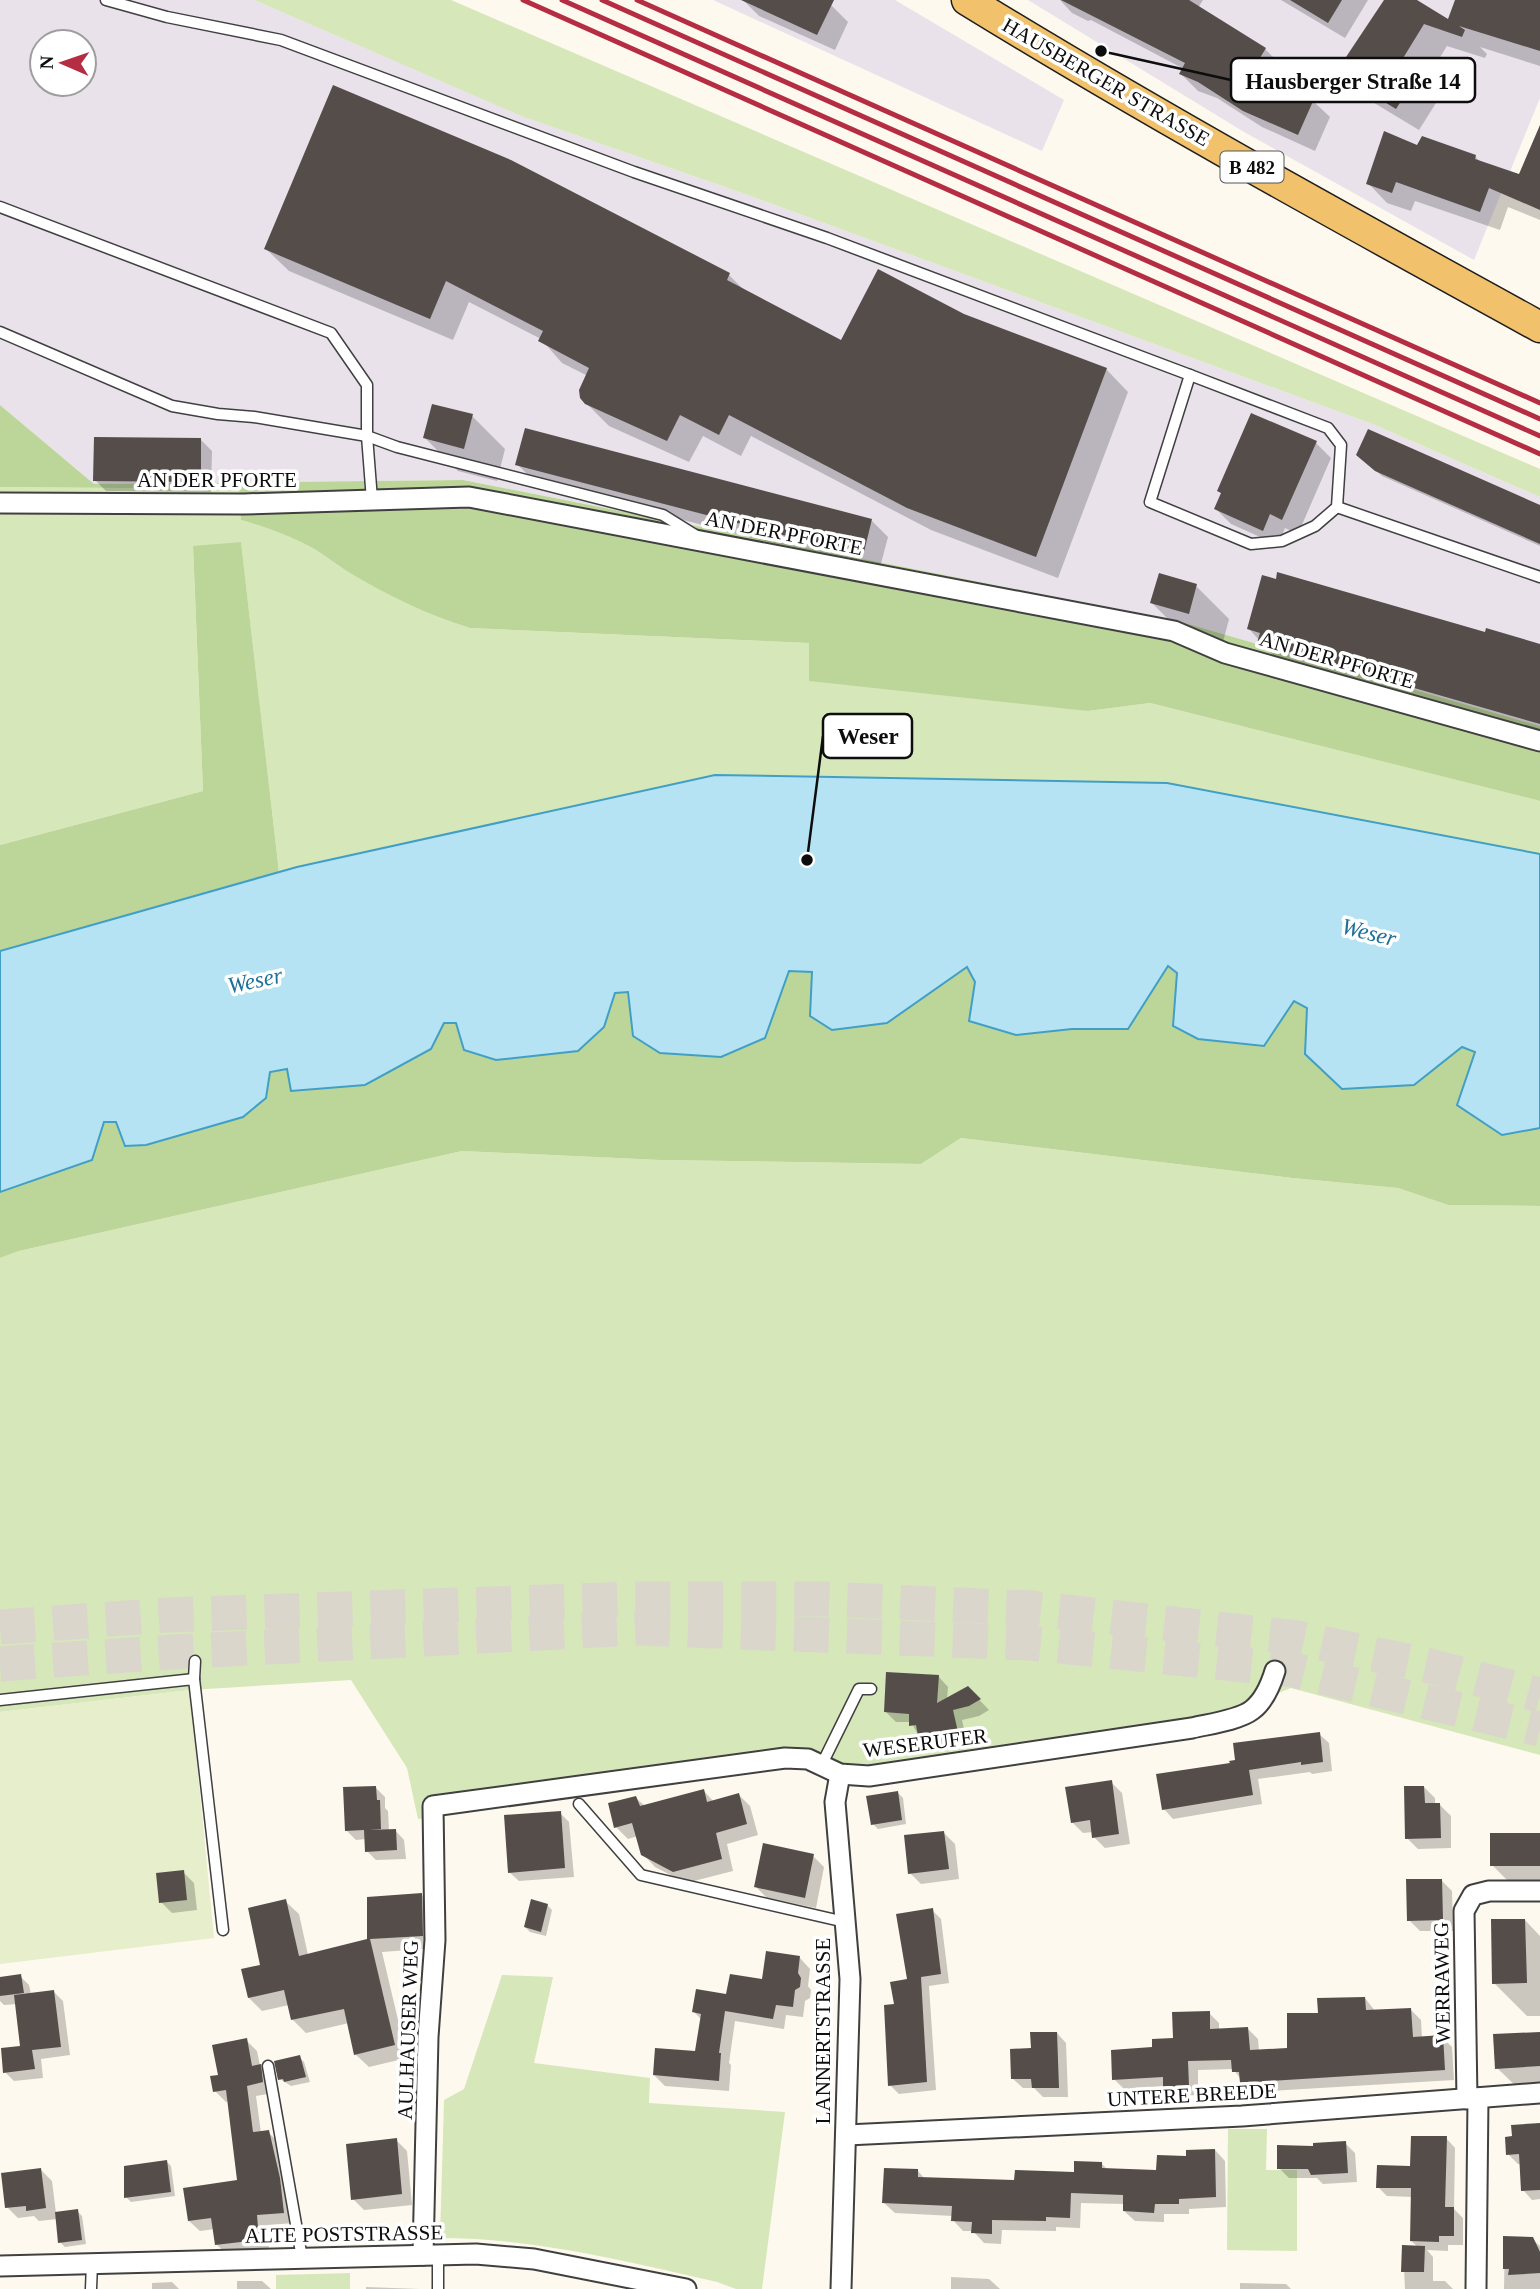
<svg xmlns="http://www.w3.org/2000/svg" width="1540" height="2289" viewBox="0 0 1540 2289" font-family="'Times New Roman',serif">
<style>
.industrial{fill:#e9e2eb;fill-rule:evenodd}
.green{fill:#d6e7ba}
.forest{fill:#bcd69a}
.pitch{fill:#e6eecb}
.water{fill:#b6e3f3;stroke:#419fc6;stroke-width:2}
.shadow{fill:#0003}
.building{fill:#554d4a}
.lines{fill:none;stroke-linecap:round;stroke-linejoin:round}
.highway-tunnel{stroke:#dad6cc;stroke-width:35;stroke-dasharray:35 18;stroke-linecap:butt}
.lane-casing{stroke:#404040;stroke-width:13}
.street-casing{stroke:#404040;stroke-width:23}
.primary-casing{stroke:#1e1e1e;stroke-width:33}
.lane{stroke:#fff;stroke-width:10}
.street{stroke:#fff;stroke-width:19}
.primary{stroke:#f1c16c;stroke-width:30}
.rail{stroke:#b52d43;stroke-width:5}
.labels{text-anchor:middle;stroke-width:7;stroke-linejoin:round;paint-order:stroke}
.shield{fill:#fff;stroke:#565656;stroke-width:2}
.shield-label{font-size:19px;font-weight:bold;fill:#0d0d0d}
.street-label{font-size:21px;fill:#0d0d0d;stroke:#fff}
.water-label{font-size:23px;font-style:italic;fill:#1d7098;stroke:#fff}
.leader{fill:none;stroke:#0d0d0d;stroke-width:2.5}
.callout-dot{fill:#0d0d0d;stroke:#fff;stroke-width:2.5}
.callout{fill:#fff;stroke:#0d0d0d;stroke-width:2.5}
.callout-label{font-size:23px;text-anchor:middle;font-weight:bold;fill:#0d0d0d}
</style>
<rect width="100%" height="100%" fill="#fef9ee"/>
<g class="industrial">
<path d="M0,0H254L530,119L745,194L1375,425L1540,497V726L1178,621L463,480L94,484L0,405ZM42,42H84V84H42Z"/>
<path d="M713,0H895L1064,100L1042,151Z"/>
<path d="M1028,0H1540V98L1474,260L1244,132Z"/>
</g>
<g class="green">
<path d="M254,0H451L1540,469V497L1375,425L745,194L524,117Z"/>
<path d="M0,487L240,489L241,520C268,528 293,536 316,550C327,557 337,565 348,572C387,595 427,615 470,628L810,643L809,657L1088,711L1150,703L1540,801V854L1167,783L297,867L279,872L241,543L193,547L203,791L0,845Z"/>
<path d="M961,1138L1292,1178L1398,1188L1448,1205L1540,1206V1755L1291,1688L1199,1724L844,1778L797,1756L418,1819L407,1768L351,1680L190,1690L0,1712V1258L19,1251L462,1151L660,1160L921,1164Z"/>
<path d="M502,1975L553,1977L534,2063L650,2078L649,2103L785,2112L762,2289H736L717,2282C625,2261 535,2238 440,2238L444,2100L464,2089Z"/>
<path d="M1228,2129H1267L1266,2170H1297V2251L1227,2250Z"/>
<path d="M350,2273V2289H276V2275Z"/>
</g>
<g class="forest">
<path d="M0,405L94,484L463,480L1178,621L1540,726V801L1150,703L1088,711L809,681V643L470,628C427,615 387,595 348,572C337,565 327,557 316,550C292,536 268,528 241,520L239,489L0,487Z"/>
<path d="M241,542L279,872L0,951V845L203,791L193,546Z"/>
<path d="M1168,965L1177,973L1174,1026L1294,1000L1307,1007L1413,1085L1462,1047L1475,1051L1502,1134L1540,1128V1206L1448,1205L1398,1188L1292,1178L961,1138L921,1164L660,1160L462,1151L19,1251L0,1258V1192L92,1160L104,1122L116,1121L126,1146L146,1145L266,1098L270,1072L287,1068L291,1091L431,1049L444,1023L604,1027L615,992H628L765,1038L789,971H812L810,1016L887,1023L968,966L975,982L969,1021L1072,1029H1128Z"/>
</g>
<path class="pitch" d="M190,1690L214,1938L0,1964V1712Z"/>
<path class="water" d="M715,775L1167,783L1540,854V1128L1502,1135L1457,1105L1475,1052L1462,1047L1414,1085L1342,1089L1305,1054L1307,1008L1294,1001L1264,1046L1198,1039L1173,1026L1177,973L1168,966L1128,1029H1072L1016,1035L969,1021L975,982L967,967L887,1023L832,1030L810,1016L812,972L789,971L765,1038L721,1057L660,1053L633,1036L628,992L615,993L604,1027L578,1051L496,1060L464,1050L456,1023H444L431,1049L365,1085L291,1091L287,1069L270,1072L266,1098L243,1117L146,1145L125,1146L116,1122H104L92,1160L0,1192V951L297,867Z"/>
<g class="shadow">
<path d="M743,0H820L831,5L848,22L835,50L759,16Z"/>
<path d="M1060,0H1203L1198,8L1265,49L1282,66L1272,82L1313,101L1330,117L1315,151L1262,127L1217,98L1198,91L1181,74L1184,69L1091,20L1088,21L1072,13Z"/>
<path d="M1281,0H1368L1345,38Z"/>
<path d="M1386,0H1414L1449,22L1456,0H1540V66L1480,47L1487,54L1485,58L1447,46L1421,88L1436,103L1419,130L1361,95L1338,72Z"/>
<path d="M1540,144V220L1508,207L1500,230L1415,201L1411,211L1387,203L1368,183L1418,148L1475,156L1481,163L1520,177Z"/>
<path d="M266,249L729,275L747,293L842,342L963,315L1106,369L1128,392L1058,578L931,530L751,436L741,456L703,436L689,462L609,426L586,403L588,376L562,363L541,339L469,302L453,340L289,271Z"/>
<path d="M472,416L505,449L497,481L458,471L425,438Z"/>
<path d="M201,440L212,451L211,492L106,491L95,480Z"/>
<path d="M1316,443L1331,458L1298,534L1285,528L1278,545L1231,524L1216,509Z"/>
<path d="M1363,460L1540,507V546L1382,476Z"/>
<path d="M517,464L871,520L888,537L879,571L534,481Z"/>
<path d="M1196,586L1229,619L1222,646L1185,636L1152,603Z"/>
<path d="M1249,629L1486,634L1540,646V739L1281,664Z"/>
<path d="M938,1676L948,1687L947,1700L968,1688L989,1710L979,1716L962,1720L967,1742L931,1750L921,1740L911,1722H896L886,1712Z"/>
<path d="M1319,1734L1329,1743L1332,1771L1312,1774L1310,1772L1258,1779L1262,1804L1173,1819L1164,1809L1232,1765Z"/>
<path d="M1111,1782L1122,1793L1130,1844L1105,1848L1094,1837L1093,1832L1083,1833L1072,1822Z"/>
<path d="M375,1787L385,1797V1808L388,1811L389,1831L395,1830L404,1840L406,1859L376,1860L367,1851L366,1839L356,1840L347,1831Z"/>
<path d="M1424,1787L1435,1798V1805H1440L1451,1816V1848L1418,1849L1407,1838Z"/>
<path d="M703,1790L714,1802L739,1795L750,1806L758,1835L727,1844L733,1871L686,1883L655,1867L643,1854L638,1836L628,1839L616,1827L636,1798L645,1806Z"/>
<path d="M898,1793L903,1798L906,1824L878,1829L873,1824Z"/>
<path d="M560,1813L569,1822L574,1877L519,1881L509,1872Z"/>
<path d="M944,1833L955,1844L959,1879L921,1884L910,1873Z"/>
<path d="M1540,1835V1886H1513L1492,1865Z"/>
<path d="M813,1856L824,1867L816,1908L767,1898L756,1887Z"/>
<path d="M183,1872L194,1883L197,1910L172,1913L161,1902Z"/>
<path d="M1441,1880L1452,1891L1453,1931H1420L1409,1920Z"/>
<path d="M421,1894L435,1908V1948L382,1952L407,2058L369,2067L355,2054L349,2023L306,2033L292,2019L289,2005L262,2011L249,1998L285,1901L299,1914L308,1955L369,1940L367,1919Z"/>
<path d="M547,1905L552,1910L546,1936L530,1932L525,1927Z"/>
<path d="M932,1910L941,1919L949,1983L929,1986L936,2090L899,2094L890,2085L896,2006L909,1980Z"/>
<path d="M1525,1920L1540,1936V2016H1527L1494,1983Z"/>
<path d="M800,1958L810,1969L808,1986L811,1990L810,1998L805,2001L803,2017L786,2015L784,2029L735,2021L729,2063L731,2065L729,2091L665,2086L654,2075L697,2053L702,2020L694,2012L763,1981Z"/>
<path d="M20,1976L29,1985L31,1994L54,1992L63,2001L70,2055L41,2059L43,2078L14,2081L5,2072L22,2047L17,2004L4,2005L0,2001V1978Z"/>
<path d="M1365,1998L1375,2011L1411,2010L1421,2020L1422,2038L1442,2037L1452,2047L1454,2080L1251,2092L1233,2069L1198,2070V2095L1175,2096L1166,2086L1124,2089L1114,2079L1154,2049L1174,2040L1209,2013L1219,2023V2030L1248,2029L1258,2039L1259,2051L1289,2049L1319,2014Z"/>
<path d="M1057,2033L1066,2043L1068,2097H1043L1034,2088H1023L1013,2079L1032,2050Z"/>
<path d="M1540,2034V2089L1520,2090L1497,2068Z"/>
<path d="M246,2040L257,2051L260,2066L271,2077L273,2093L256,2096L261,2133L268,2132L279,2143L294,2223L267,2225L269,2250L227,2254L216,2244L215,2229L200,2231L189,2221L239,2181L229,2101L226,2102L215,2091L220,2076Z"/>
<path d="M299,2057L304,2062L310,2082L291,2086L280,2079Z"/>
<path d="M1540,2126V2199L1532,2200L1523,2190L1521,2164H1518L1508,2154Z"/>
<path d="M1446,2138L1455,2148L1454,2209L1463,2218V2245H1448V2251L1427,2250L1433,2257V2281H1445L1453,2289H1405L1403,2247H1418L1411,2241L1413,2197L1387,2196L1378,2187L1412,2168Z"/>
<path d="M396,2140L407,2151L412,2205L364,2210L353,2199Z"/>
<path d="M1345,2143L1355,2153L1357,2182L1323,2184L1317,2178H1289L1279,2168L1315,2148Z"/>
<path d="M1215,2150L1225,2161L1226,2207L1189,2209V2214H1164V2222L1135,2221L1124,2211L1125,2204L1081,2203L1080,2228L1056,2227V2231L1002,2230L1001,2244L984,2243L973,2231H963L953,2220V2216L895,2213L884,2203L918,2171L925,2179L1016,2182L1076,2174L1102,2164L1108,2170L1158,2171L1188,2158Z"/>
<path d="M166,2161L171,2166L175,2196L131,2202L126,2197Z"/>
<path d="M41,2170L52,2181L56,2213L77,2211L82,2216L86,2244L65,2247L60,2242L57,2219L39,2221L34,2216L18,2218L7,2207Z"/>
<path d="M1505,2238L1532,2239L1540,2246V2289H1504Z"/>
<path d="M951,2277L989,2279L1000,2289H951Z"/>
<path d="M237,2281H262L271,2289H237Z"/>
<path d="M172,2282L179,2289H152V2283Z"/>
<path d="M1240,2283L1286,2284L1291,2289H1240Z"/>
<path d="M366,2287L420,2289H366Z"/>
</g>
<g class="building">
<path d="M741,0H834L817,35Z"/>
<path d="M1061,0H1189L1266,48L1252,71L1314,99L1298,135L1243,111L1198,82L1179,74L1185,63Z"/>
<path d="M1290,0H1342L1328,23Z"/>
<path d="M1384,0H1417L1448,19L1455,0H1540V51L1459,26L1465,30L1462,37L1424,24L1397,68L1415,79L1396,109L1336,72Z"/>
<path d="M333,85L511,160L730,273L727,280L841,340L878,269L964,314L1107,368L1036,557L907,508L729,415L719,435L680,415L667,441L585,404L580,398L579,390L589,368L538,341L543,331L446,281L430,319L264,249Z"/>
<path d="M1540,125V210L1489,188L1480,212L1396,182L1392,193L1366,184L1384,131L1417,145L1422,136L1476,155L1475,159L1519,174Z"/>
<path d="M432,404L473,414L464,449L423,438Z"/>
<path d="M1251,413L1317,441L1282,520L1270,514L1263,531L1214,509L1221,493L1217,491Z"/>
<path d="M525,428L872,519L863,556L515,465Z"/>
<path d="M1368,429L1540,505V544L1375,471L1356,455Z"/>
<path d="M94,437L201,438V482L93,481Z"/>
<path d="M1277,572L1485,632L1486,628L1540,644V724L1257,643L1260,633L1247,629L1262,575L1276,579Z"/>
<path d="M1159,573L1197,584L1189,614L1150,603Z"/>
<path d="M886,1672L939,1675L937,1703L968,1686L981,1699L969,1706L953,1710L958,1732L919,1741L916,1725L909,1726V1714L884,1712Z"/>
<path d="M1320,1732L1323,1762L1301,1765V1762L1249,1770L1253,1795L1162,1810L1156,1774L1230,1763L1229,1761L1235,1760L1233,1743Z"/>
<path d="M1112,1780L1119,1834L1092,1838L1090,1820L1071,1823L1065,1787Z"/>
<path d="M376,1786L377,1800H380L381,1829L369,1830L396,1829L397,1850L365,1852L364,1830L345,1831L343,1787Z"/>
<path d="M1404,1786H1424L1425,1803H1440L1441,1838L1405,1839Z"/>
<path d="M704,1789L707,1802L739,1793L747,1824L716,1833L722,1859L673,1872L641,1855L632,1823L614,1828L608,1803L636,1796L640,1806Z"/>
<path d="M898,1791L902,1820L871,1825L866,1796Z"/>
<path d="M561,1811L565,1868L508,1873L504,1815Z"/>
<path d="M944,1831L949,1869L908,1874L904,1835Z"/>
<rect x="1490" y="1833" width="50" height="33"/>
<path d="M763,1843L814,1854L805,1898L754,1887Z"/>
<path d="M184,1870L187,1900L159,1903L156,1873Z"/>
<path d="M1406,1879H1442L1443,1920L1407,1921Z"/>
<path d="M422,1893L423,1936L370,1939L395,2045L354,2055L344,2009L291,2020L284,1990L248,1998L241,1969L260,1965L248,1908L286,1899L299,1956L367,1939V1897Z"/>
<path d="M531,1899L548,1904L541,1932L524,1927Z"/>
<path d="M933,1908L941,1974L921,1977L927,2082L888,2086L884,2005L894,2004L890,1982L907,1979L896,1914Z"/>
<path d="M1491,1919H1525L1527,1983L1492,1984Z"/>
<path d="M766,1951L800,1956L798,1973L801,1978L800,1987L795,1990L793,2007L776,2005L773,2019L725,2011L719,2053H721L719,2081L653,2075L655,2048L695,2051L701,2014L692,2012L696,1989L726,1994L730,1974L762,1979Z"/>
<path d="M21,1974L24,1993L0,1996V1977Z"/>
<path d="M54,1990L61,2047L32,2050L35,2069L3,2073L1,2048L20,2046L14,1995Z"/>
<path d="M1365,1997L1366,2010L1411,2008L1413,2037L1443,2035L1445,2070L1240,2083L1239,2072H1232L1231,2060L1188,2061L1189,2086L1163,2087V2077L1112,2080L1111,2050L1152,2047V2039L1173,2038L1172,2012L1210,2011V2029L1248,2027L1250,2050L1287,2048V2013H1318L1317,1998Z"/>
<path d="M1030,2032H1057L1059,2088H1032L1031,2079H1011L1010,2049L1031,2048Z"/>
<path d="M1540,2032V2066L1495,2069L1493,2034Z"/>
<path d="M247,2038L252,2066L261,2064L263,2082L247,2086L253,2132L269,2130L280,2178L284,2213L257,2215L259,2240L215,2245L211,2218L188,2221L183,2188L237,2180L226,2090L213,2092L210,2076L218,2075L212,2045Z"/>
<path d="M300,2055L306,2077L284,2082L283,2079L278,2080L274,2061Z"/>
<path d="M1540,2123V2190L1521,2191L1519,2154L1506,2155L1505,2137L1512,2136L1511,2125Z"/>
<path d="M1411,2136H1447L1445,2207H1454V2236H1439V2242L1410,2241L1411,2188H1376L1377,2165L1410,2166Z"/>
<path d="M397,2138L402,2194L351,2200L346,2144Z"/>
<path d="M1346,2141L1348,2173L1311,2175L1308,2169H1277V2145L1313,2146V2143Z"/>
<path d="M1215,2149L1216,2197L1179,2199V2204H1155L1154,2213L1123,2211V2195L1071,2193L1070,2218L1046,2217V2221L992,2220V2234L971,2233L972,2222L951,2221L952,2206L882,2203L884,2168L918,2169V2177L1014,2180L1015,2170L1074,2172V2161L1102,2162V2168L1156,2170L1157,2155L1186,2156V2150Z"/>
<path d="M167,2160L171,2192L124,2198V2166Z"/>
<path d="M41,2168L46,2208L26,2211V2206L5,2208L1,2173Z"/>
<path d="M78,2209L82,2240L58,2243L55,2212Z"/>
<path d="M1503,2236L1533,2237L1540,2252V2273L1508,2275L1509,2269H1503Z"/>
<path d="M1402,2245L1425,2246L1424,2272H1401Z"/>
</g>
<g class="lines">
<g class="highway-tunnel">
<path d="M0,1627L167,1615L634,1599H822L1031,1608L1297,1638L1426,1665L1540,1695"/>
<path d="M0,1664L172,1652L636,1628L1030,1643L1293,1670L1540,1729"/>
</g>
<defs>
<g id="lane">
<path d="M106,0L167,17L281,40L634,172L827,238L1190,375"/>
<path d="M0,207L331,333L367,385V436L372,500"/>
<path d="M0,332L172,406L218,414L254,417L367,436L397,447L663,515L695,535"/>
<path d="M1190,375L1328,428L1341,445L1337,507L1315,526L1282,541L1251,544L1150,502Z"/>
<path d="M1337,507L1540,577"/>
<path d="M194,1679L195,1661"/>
<path d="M0,1700L194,1679L223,1930"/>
<path d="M822,1764L859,1689H871"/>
<path d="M579,1804L641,1875L845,1922"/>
<path d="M268,2066L302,2258"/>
<path d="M91,2289L92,2263"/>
<path d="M438,2289V2255"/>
</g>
<g id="street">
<path d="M0,503L244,504L469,497L1174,631L1225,653L1540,741"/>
<path d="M840,1774L835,1802L850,1979L841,2289"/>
<path d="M1467,2099L1464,1911L1473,1895L1489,1891H1540"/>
<path d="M847,2135L1242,2116L1540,2093"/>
<path d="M423,2255L428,2037L435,1940L433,1806L785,1758L808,1759L840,1774L869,1776L1192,1728C1209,1724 1239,1720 1252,1710C1264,1701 1271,1684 1275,1671"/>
<path d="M0,2266L476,2254L534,2259L686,2289"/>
<path d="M1476,2289L1478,2098"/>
</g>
<path id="primary" d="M967,0C1154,115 1347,221 1540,327"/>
</defs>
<use href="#lane" class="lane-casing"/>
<use href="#street" class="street-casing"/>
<use href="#primary" class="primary-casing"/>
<use href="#lane" class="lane"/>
<use href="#street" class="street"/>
<use href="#primary" class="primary"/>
<g class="rail">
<path d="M523,0L1540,454"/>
<path d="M562,0L1540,436"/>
<path d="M602,0L1540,419"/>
<path d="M637,0L1540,403"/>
</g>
</g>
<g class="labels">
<rect class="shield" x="1220.5" y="151.5" width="63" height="31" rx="5"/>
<g class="shield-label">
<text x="1252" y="174">B 482</text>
</g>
<g class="street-label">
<text transform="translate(1106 82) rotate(30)" y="7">HAUSBERGER STRASSE</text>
<text x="217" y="487">AN DER PFORTE</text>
<text transform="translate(784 533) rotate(11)" y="7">AN DER PFORTE</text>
<text transform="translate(1337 660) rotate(16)" y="7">AN DER PFORTE</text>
<text transform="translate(925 1743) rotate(-7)" y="7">WESERUFER</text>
<text transform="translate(1442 1983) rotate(-91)" y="7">WERRAWEG</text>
<text transform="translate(408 2030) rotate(-88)" y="7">AULHAUSER WEG</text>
<text transform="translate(823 2031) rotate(-90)" y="7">LANNERTSTRASSE</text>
<text transform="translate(1192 2095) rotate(-3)" y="7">UNTERE BREEDE</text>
<text transform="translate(344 2234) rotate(-1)" y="7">ALTE POSTSTRASSE</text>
</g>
<g class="water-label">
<text transform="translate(1369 932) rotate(14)" y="8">Weser</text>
<text transform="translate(255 980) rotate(-12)" y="8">Weser</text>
</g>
</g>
<path class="leader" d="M1101 51L1231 80M807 860L823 736"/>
<g class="callout-dot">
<circle cx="1101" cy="51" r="7"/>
<circle cx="807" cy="860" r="7"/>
</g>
<g class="callout">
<rect x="1231" y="58" width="244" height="44" rx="7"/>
<rect x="823" y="714" width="89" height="44" rx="7"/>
</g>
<g class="callout-label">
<text x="1353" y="89">Hausberger Straße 14</text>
<text x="868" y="744">Weser</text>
</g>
<g transform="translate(63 63) rotate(272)"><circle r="33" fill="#ffffff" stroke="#9e9e9e" stroke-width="2"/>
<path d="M0-5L12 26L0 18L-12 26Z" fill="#b52d43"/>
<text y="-10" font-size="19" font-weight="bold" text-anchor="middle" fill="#0d0d0d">N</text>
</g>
</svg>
